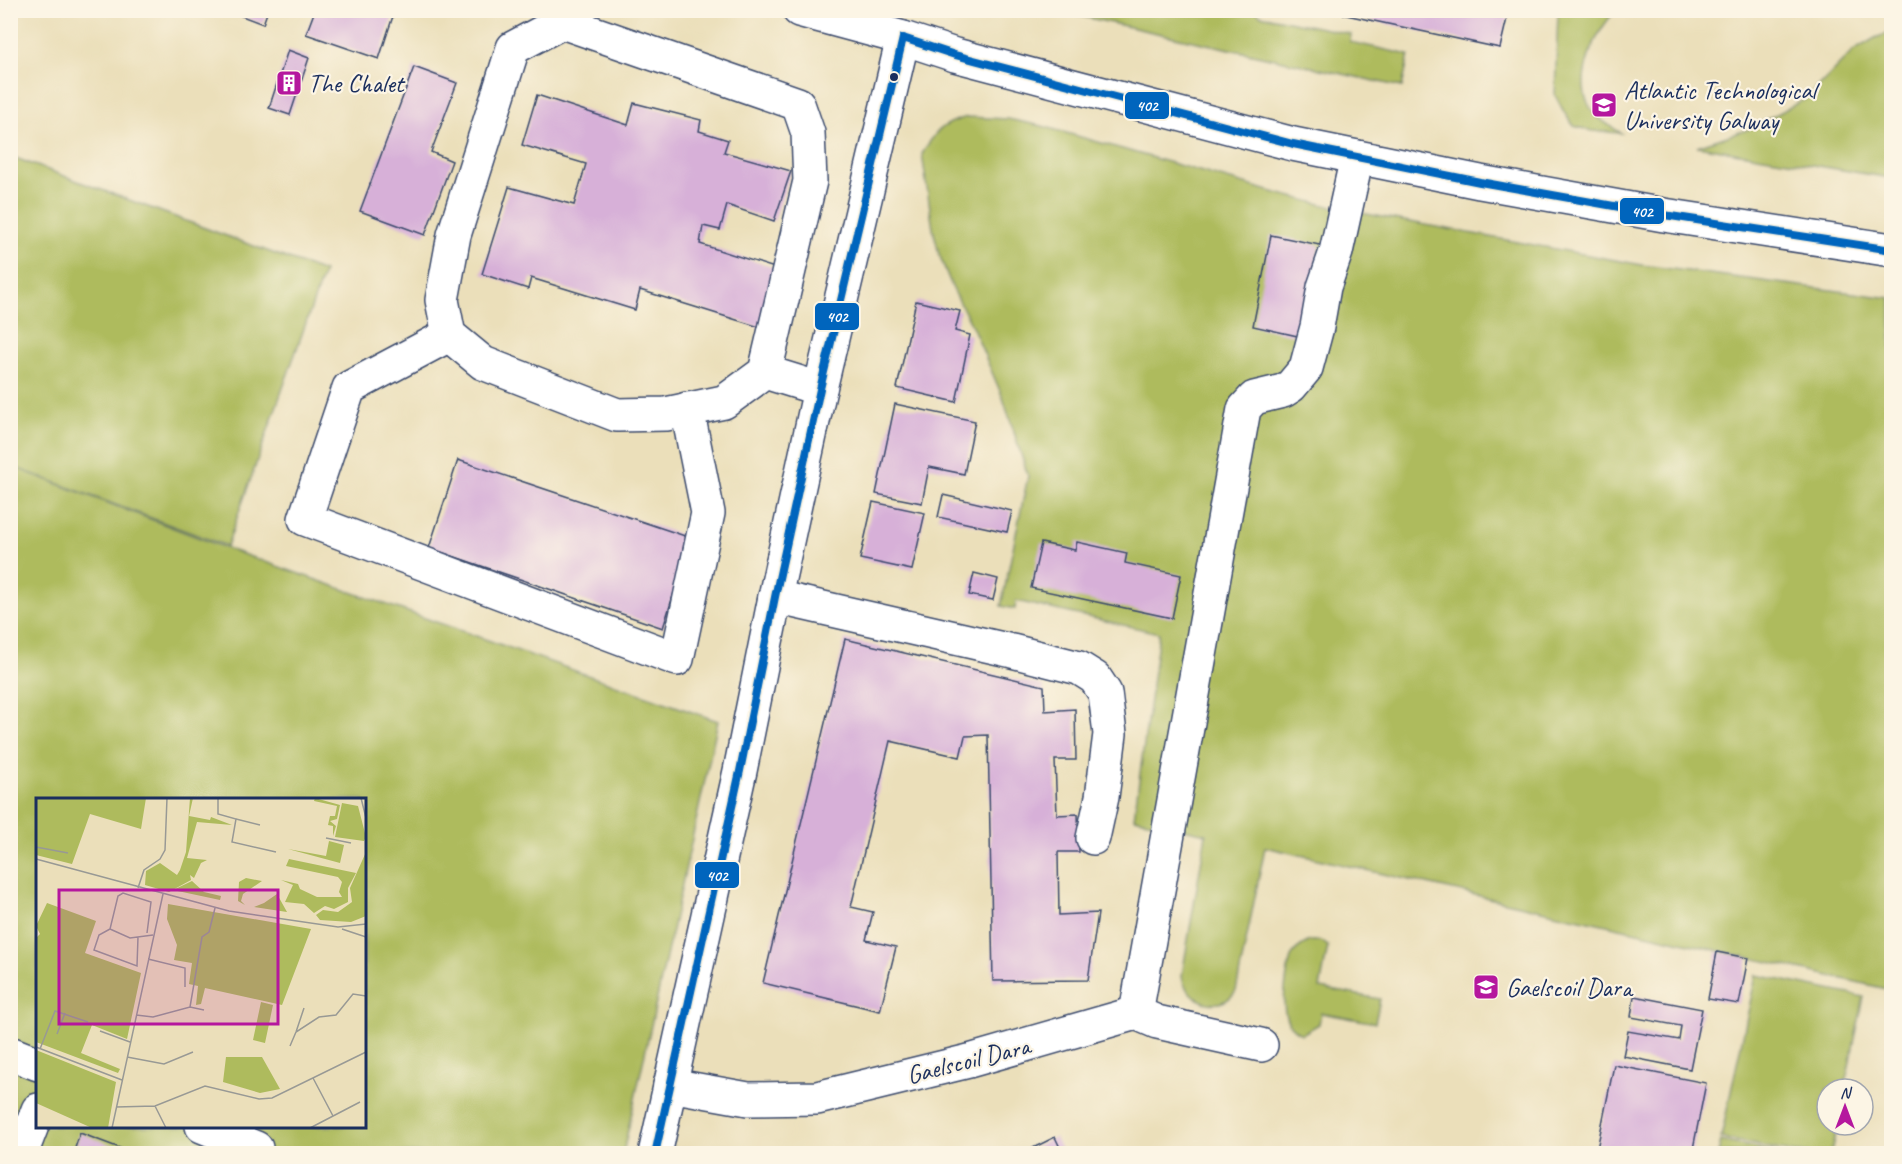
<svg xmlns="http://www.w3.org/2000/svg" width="1902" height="1164" viewBox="0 0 1902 1164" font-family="Caveat,sans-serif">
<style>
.green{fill:#aebb5d;stroke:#64755e;stroke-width:1.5;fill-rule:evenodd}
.building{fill:#d7b0d8}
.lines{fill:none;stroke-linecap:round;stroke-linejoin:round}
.minor-casing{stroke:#3a496c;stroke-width:36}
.major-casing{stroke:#3a496c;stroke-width:36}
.minor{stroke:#fff;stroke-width:33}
.major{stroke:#fff;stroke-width:33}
.bus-1-casing{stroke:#fcf5e5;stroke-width:12}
.bus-1{stroke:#0065bd;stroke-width:8}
.bus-dot{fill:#1b2f5e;stroke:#fcf5e5;stroke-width:2}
.labels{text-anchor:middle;stroke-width:4.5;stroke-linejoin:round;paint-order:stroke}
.poi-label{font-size:26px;fill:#1b2f5e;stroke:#fcf5e5;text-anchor:start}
.street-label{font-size:26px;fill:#1b2f5e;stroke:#fcf5e5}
.inset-road{fill:none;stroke:#989995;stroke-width:1.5}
.view{fill:#b5179e;fill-opacity:0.15;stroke:#b5179e;stroke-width:3}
.inset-edge{fill:none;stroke:#1b2f5e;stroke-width:3}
.line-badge{stroke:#fcf5e5;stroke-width:2}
.badge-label{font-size:16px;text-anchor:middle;font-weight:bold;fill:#fff}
</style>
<rect width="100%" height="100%" fill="#fcf5e5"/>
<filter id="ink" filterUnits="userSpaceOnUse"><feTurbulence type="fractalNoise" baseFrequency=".0167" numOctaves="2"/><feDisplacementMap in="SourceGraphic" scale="12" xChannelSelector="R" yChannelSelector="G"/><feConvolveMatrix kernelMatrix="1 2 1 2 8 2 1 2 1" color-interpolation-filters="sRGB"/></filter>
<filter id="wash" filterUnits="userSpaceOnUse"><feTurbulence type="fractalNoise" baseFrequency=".008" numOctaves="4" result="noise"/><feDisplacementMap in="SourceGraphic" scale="24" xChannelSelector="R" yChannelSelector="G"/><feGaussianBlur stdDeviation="1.35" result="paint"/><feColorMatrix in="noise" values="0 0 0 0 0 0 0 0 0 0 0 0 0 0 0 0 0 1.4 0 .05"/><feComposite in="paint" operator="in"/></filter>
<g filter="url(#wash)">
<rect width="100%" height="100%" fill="#ebdfba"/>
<g class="green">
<path d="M1057,11H1256L1260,15L1351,34L1350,42L1409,55L1402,87Z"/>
<path d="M1558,11H1616C1596,30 1574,78 1589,105C1595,118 1609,125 1621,133L1592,131L1574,126L1564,112L1555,95Z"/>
<path d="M1886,34H1892L1891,178L1697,146L1749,129L1807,98L1853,51L1875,38Z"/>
<path d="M967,117L1008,119L1042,126L1276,193L1345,210L1642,265L1891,298V990L1265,847L1236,991C1233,995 1229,999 1225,1001C1207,1010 1183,994 1182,975L1206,834L1134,818L1159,633L1016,601L1015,609L1001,606L1028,476L1003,398L973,328L952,287L939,254L933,229L922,154C935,132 941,124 967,117Z"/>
<path d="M10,156L324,272L227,546L16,468L234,551L718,721L623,1153H11ZM38,800H364V1126H38Z"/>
<path d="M1310,941H1321L1328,946L1320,988L1380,999L1375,1023L1321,1013L1319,1024L1302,1034C1278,1025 1284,994 1287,975C1289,967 1289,958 1294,952C1298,947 1304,944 1310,941Z"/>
<path d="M1756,975L1864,997L1844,1089H1827V1125H1837L1831,1153H1795L1721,1138Z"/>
<path d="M1721,1141L1780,1153H1718Z"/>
</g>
<g id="blocks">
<g class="building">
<path d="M226,10H268L263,24Z"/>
<path d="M315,10H386L394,13L379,59L306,34Z"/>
<path d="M1323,10H1509L1500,48Z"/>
<path d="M288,50L309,58L290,115L269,108Z"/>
<path d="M414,67L457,83L431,152L452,161L425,235L360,211Z"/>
<path d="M537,95L628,125L634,103L701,120L699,131L728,140L724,152L791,171L774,221L727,205L720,230L703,226L700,244L784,271L769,330L640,290L635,310L531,278L528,289L482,274L509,187L574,205L586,164L522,145Z"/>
<path d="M1271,235L1320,245L1302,337L1253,326Z"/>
<path d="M916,301L960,311L955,331L970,335L956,402L897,388Z"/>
<path d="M895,404L975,421L964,474L929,467L922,503L876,494Z"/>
<path d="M458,460L691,538L663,628L429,548Z"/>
<path d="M943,495L1012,511L1007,532L938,517Z"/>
<path d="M873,502L925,513L912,570L860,559Z"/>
<path d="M1077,542L1127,553L1125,563L1181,575L1172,618L1031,588L1041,543L1075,550Z"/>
<path d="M974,573L998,579L993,600L969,595Z"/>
<path d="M845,639L1044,686L1045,711L1075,709L1076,760H1055L1057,815L1078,814L1079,852H1058L1059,915L1098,913L1088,980L993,981L988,735L965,736L960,757L890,741L851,907L873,912L866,940L896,947L880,1011L763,983Z"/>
<path d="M1717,952L1748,958L1739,1004L1708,999Z"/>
<path d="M1634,996L1702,1009L1690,1069L1623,1056L1628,1031L1679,1040L1681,1026L1631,1017Z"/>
<path d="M1614,1065L1706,1083L1692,1154H1596Z"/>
<path d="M80,1133L133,1153V1154H73Z"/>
<path d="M1055,1137L1063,1154H1028L1027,1151Z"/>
</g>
</g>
</g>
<g filter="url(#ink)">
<use href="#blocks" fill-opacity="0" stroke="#3a496c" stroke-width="1.5"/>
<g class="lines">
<defs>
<g id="minor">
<path d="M449,335L349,388L305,519L677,659L708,513L687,409"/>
<path d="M765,372L810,181L808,133L798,104L562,22L513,48L454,235L442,300L449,335L483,363L617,415L666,414L724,402L765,372L820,389"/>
<path d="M775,597L1012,651L1079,668L1095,678L1105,693L1110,734L1102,797L1093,838"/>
<path d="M1136,1013L1244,409L1254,398L1283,391L1291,386L1306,368L1317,327L1324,287L1336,252L1357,157"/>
<path d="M10,1053L38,1064"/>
<path d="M670,1085L748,1099L817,1098L969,1061L1136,1013L1157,1022L1261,1045"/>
<path d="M202,1126L256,1148"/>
<path d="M21,1154L38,1110"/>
<path d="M655,1154L740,771L775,597L820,389L903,38"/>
</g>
<path id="major" d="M799,10L903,38L955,55L1293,144L1357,157L1480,182L1664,215L1892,250"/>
</defs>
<use href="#minor" class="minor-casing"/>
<use href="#major" class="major-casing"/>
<use href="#minor" class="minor"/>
<use href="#major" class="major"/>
<defs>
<g id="bus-1">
<path d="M903,38L955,55L1293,144L1480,182L1664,215L1892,250"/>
<path d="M655,1154L740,771L775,597L820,389L903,38"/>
</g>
</defs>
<use href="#bus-1" class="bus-1-casing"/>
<use href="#bus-1" class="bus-1"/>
</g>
</g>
<defs>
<symbol id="building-square" viewBox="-11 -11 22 22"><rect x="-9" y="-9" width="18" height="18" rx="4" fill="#b5179e" stroke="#fcf5e5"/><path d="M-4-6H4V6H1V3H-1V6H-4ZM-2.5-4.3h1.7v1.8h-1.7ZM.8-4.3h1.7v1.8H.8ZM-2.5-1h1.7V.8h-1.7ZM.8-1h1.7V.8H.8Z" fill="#fff"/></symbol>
<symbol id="university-square" viewBox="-11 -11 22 22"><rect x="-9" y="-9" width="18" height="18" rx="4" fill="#b5179e" stroke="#fcf5e5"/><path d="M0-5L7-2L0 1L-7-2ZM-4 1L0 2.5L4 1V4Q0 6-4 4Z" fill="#fff"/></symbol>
<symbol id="school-square" viewBox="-11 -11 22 22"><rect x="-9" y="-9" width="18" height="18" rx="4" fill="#b5179e" stroke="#fcf5e5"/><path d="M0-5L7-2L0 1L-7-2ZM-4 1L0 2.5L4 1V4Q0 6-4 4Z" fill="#fff"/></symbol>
</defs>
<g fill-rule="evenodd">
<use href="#building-square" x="274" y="68" width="30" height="30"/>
<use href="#university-square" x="1589" y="90" width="30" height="30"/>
<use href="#school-square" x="1471" y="972" width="30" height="30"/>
</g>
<circle class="bus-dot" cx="894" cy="77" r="5"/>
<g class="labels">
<g class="poi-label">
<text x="308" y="92">The Chalet</text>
<text x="1624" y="99">Atlantic Technological<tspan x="1624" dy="30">University Galway</tspan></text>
<text x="1506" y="996">Gaelscoil Dara</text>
</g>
<g class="street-label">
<text transform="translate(968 1060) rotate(-14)" y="9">Gaelscoil Dara</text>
</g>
</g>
<g transform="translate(36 798)">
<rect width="330" height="330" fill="#ebdfba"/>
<path d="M0,0H110L105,31L54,16L36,66L0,57ZM154,0H157L153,18L174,22L175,19L196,27L161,24L151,60L171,62L165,65L158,80L154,77L155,82L133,94L109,87L110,73L124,65L141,77L144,72L150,54ZM279,0L304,7L301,21L294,23L300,28L297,38V28L292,27L294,18H299L301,8L278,3ZM306,5L322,8L330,39L328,43L299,39ZM293,43L308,47L304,65L252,51L290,58ZM330,54V118L315,124L284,122L280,117L287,112L302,114L316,104L314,90ZM253,61L320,75L312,90V104L298,111L289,108L278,115L268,106L249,104L257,87L245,82L262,86L264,91L281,99H306L303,94L306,84L302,79L250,68ZM210,80L226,83L207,96L205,103L209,107L202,103L203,84ZM156,83L168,94L185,98L184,102L137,92ZM241,96L251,114L218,109L228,105ZM11,105L60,123L49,155L105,175L91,241L56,227L45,255L84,271L82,275L0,244V140L4,136L0,128ZM132,106L275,131L246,207L169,190L165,206L160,207L162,188L153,186L156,165L138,162L141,147L131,121ZM225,204L237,207L229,245L217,242ZM0,252L80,284L72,330H56L0,305ZM190,259H226L244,291L224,295L187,284Z" fill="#aebb5d"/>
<path class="inset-road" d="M182,0V16L200,21L196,44L240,54M325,0L330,20M200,21L224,27M290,40L315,45M0,49L32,55M0,61L193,113L302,129L330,126M102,90L108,72L124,61L129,52L131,0M74,131L63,137L58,152L101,168L102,139M306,131L330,139M111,135L115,104L87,95L82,98L74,131L94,140L117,137M112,161L149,170V189M154,209L166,139L173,134L179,110M100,217L117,219L154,209L168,212M64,233L94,244M260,234L268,210M21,236L29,215M254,248L260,234L283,219L300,217L317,196L330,198M0,249L86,282M4,251L19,213L52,224M91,259L128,266L157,254M277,280L297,318M119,308L130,330M80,309L119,308L169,288L223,301L236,300L330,254M76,330L127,96M274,330L324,304"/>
<path class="view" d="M23,92H242V226H23Z"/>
<rect width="330" height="330" class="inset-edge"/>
</g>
<g class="line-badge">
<rect x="1124" y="91" width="46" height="29" rx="6" fill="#0065bd"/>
<rect x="1619" y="197" width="46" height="28" rx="6" fill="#0065bd"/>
<rect x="814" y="302" width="46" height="29" rx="6" fill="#0065bd"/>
<rect x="694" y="861" width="46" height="28" rx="6" fill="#0065bd"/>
</g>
<g class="badge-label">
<text x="1147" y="111">402</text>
<text x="1642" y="217">402</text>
<text x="837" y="322">402</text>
<text x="717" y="881">402</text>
</g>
<rect width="1902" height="1164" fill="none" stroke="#fcf5e5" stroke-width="36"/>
<g transform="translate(1845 1107)"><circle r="28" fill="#fcf5e5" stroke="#a2a6af" stroke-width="1.5"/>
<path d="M0-4.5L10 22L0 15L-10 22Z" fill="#b5179e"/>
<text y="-9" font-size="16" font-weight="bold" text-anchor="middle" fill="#1b2f5e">N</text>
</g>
</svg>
